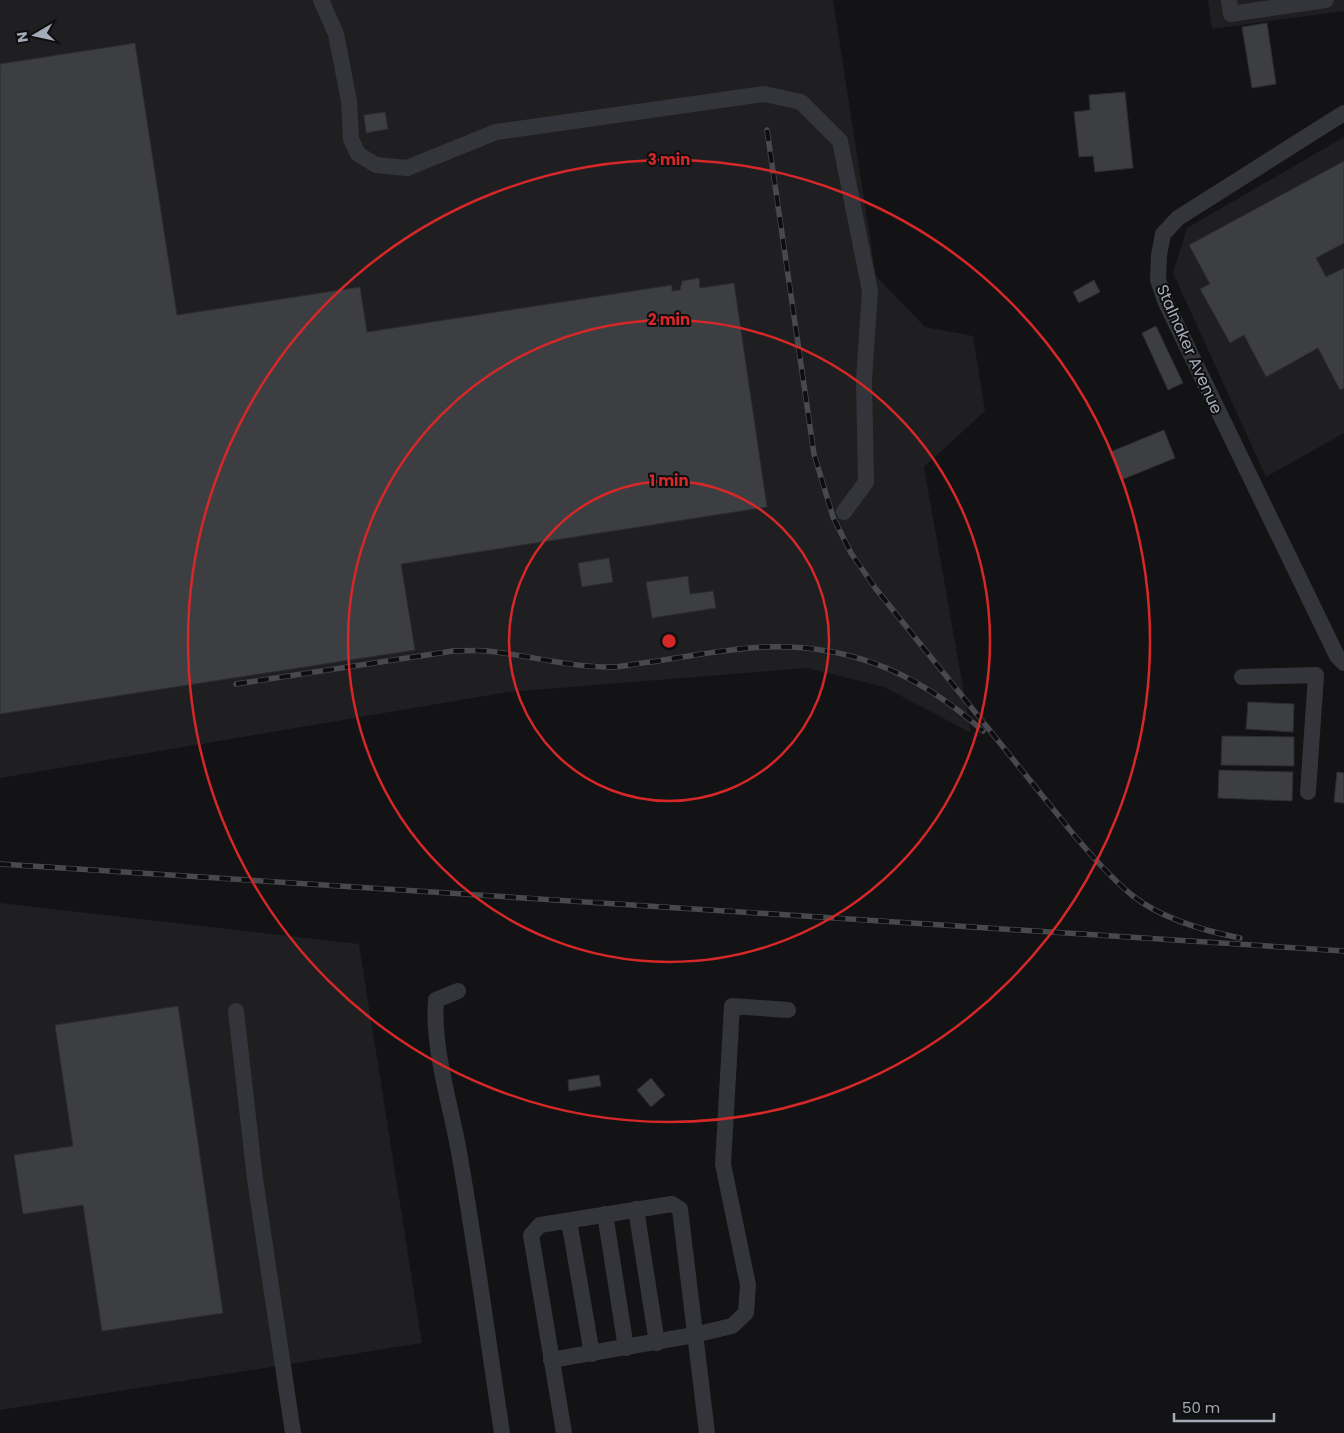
<svg xmlns="http://www.w3.org/2000/svg" width="1344" height="1433" viewBox="0 0 1344 1433" font-family="Poppins,sans-serif">
<style>
.built{fill:#1f1f22}
.building{fill:#3d3e42;stroke:#2d2d31}
.lines{fill:none;stroke-linecap:round;stroke-linejoin:round}
.minor{stroke:#34353a;stroke-width:16}
.rail-casing{stroke:#47494f;stroke-width:5.5}
.rail{stroke:#0e0e10;stroke-width:4;stroke-dasharray:11;stroke-linecap:butt}
.ring{fill:none;stroke:#d62828;stroke-width:2.5}
.labels{text-anchor:middle;stroke-width:4;stroke-linejoin:round;paint-order:stroke}
.street-label{font-size:16px;fill:#a4aab6;stroke:#0e0e10}
.centre{fill:#d62828;stroke:#0e0e10;stroke-width:2.5}
.ring-label{font-size:15px;text-anchor:middle;font-weight:bold;fill:#d62828;stroke:#0e0e10;stroke-width:4;stroke-linejoin:round;paint-order:stroke}
</style>
<rect width="100%" height="100%" fill="#131315"/>
<g class="built">
<path d="M0,0H833L876,276L925,327L973,336L985,411L924,467L971,733L884,687L807,668L508,692L0,778Z"/>
<path d="M1208,0H1344V11L1212,29Z"/>
<path d="M1344,137V433L1266,477L1173,273L1187,228Z"/>
<path d="M0,903L359,944L422,1343L0,1410Z"/>
</g>
<g class="building">
<path d="M1267,23L1276,84L1252,88L1242,27Z"/>
<path d="M135,43L177,315L360,287L367,332L672,285V291L680,290L682,281L699,278L700,288L734,283L767,507L401,564L415,650L0,714V64Z"/>
<path d="M1125,92L1133,168L1095,172L1093,156L1079,157L1074,112L1090,110L1089,95Z"/>
<path d="M385,112L388,129L366,133L364,115Z"/>
<path d="M1344,161V243L1316,258L1326,277L1344,268V388L1340,390L1318,348L1266,377L1244,335L1230,343L1200,289L1210,284L1189,245Z"/>
<path d="M1094,280L1100,292L1079,303L1073,292Z"/>
<path d="M1156,326L1183,383L1168,390L1142,333Z"/>
<path d="M1164,430L1175,458L1121,480L1110,452Z"/>
<path d="M609,558L613,582L582,587L578,563Z"/>
<path d="M688,576L690,594L713,591L716,608L652,618L646,582Z"/>
<path d="M1248,702L1294,704L1293,732L1246,729Z"/>
<path d="M1222,736L1294,737V766L1221,765Z"/>
<path d="M1219,770L1293,772L1292,801L1218,798Z"/>
<path d="M1337,772L1344,773V803L1334,802Z"/>
<path d="M178,1006L223,1313L102,1331L83,1205L23,1214L14,1155L73,1146L55,1025Z"/>
<path d="M599,1075L601,1086L569,1091L568,1080Z"/>
<path d="M651,1078L665,1095L651,1107L637,1090Z"/>
</g>
<g class="lines">
<g class="minor">
<path d="M321,0L336,34L349,101L351,139L358,154L376,165L407,168L496,132L764,94L801,102L840,141L870,291L864,379L866,482L844,512"/>
<path d="M1229,0L1231,14L1326,0"/>
<path d="M1344,113L1178,218L1163,234L1159,255L1158,280L1166,303L1337,656L1344,663"/>
<path d="M1242,677L1316,675L1308,792"/>
<path d="M458,991L436,1000C432,1051 452,1108 460,1158C476,1249 488,1341 502,1433"/>
<path d="M236,1011L255,1179L293,1433"/>
<path d="M636,1209L657,1343"/>
<path d="M605,1214L626,1348"/>
<path d="M569,1221L592,1354"/>
<path d="M551,1360L694,1335L732,1326L746,1313L748,1285L723,1164L732,1006L788,1010"/>
<path d="M564,1433L531,1235L540,1225L672,1204L680,1209L707,1433"/>
</g>
<defs>
<g id="rail">
<path d="M767,130L814,454L833,517L851,553L876,589L1074,835C1092,856 1111,878 1133,896C1161,918 1205,931 1240,938"/>
<path d="M236,684L453,651C464,651 475,650 487,651C529,655 571,668 614,667C626,666 639,663 651,662C684,657 716,651 749,648C841,640 915,670 983,731"/>
<path d="M0,864L1344,951"/>
</g>
</defs>
<use href="#rail" class="rail-casing"/>
<use href="#rail" class="rail"/>
</g>
<g class="ring">
<circle cx="669" cy="641" r="160"/>
<circle cx="669" cy="641" r="321"/>
<circle cx="669" cy="641" r="481"/>
</g>
<g class="labels">
<g class="street-label">
<text transform="translate(1190 349) rotate(66)" y="6">Stalnaker Avenue</text>
</g>
</g>
<circle cx="669" cy="641" r="8" class="centre"/>
<g class="ring-label">
<text x="669" y="165">3 min</text>
<text x="669" y="325">2 min</text>
<text x="669" y="486">1 min</text>
</g>
<g transform="translate(35 35) rotate(261)" stroke="#0e0e10" stroke-width="4" paint-order="stroke">
<path d="M0-4L9 19L0 12L-9 19Z" fill="#a4aab6"/>
<text y="-8" font-size="14" font-weight="bold" text-anchor="middle" fill="#a4aab6">N</text>
</g>
<path d="M1174 1413v8h100v-8" fill="none" stroke="#a4aab6" stroke-width="2.5"/>
<text x="1182" y="1413" font-size="15" fill="#a4aab6" stroke="#0e0e10" stroke-width="4" paint-order="stroke">50 m</text>
</svg>
